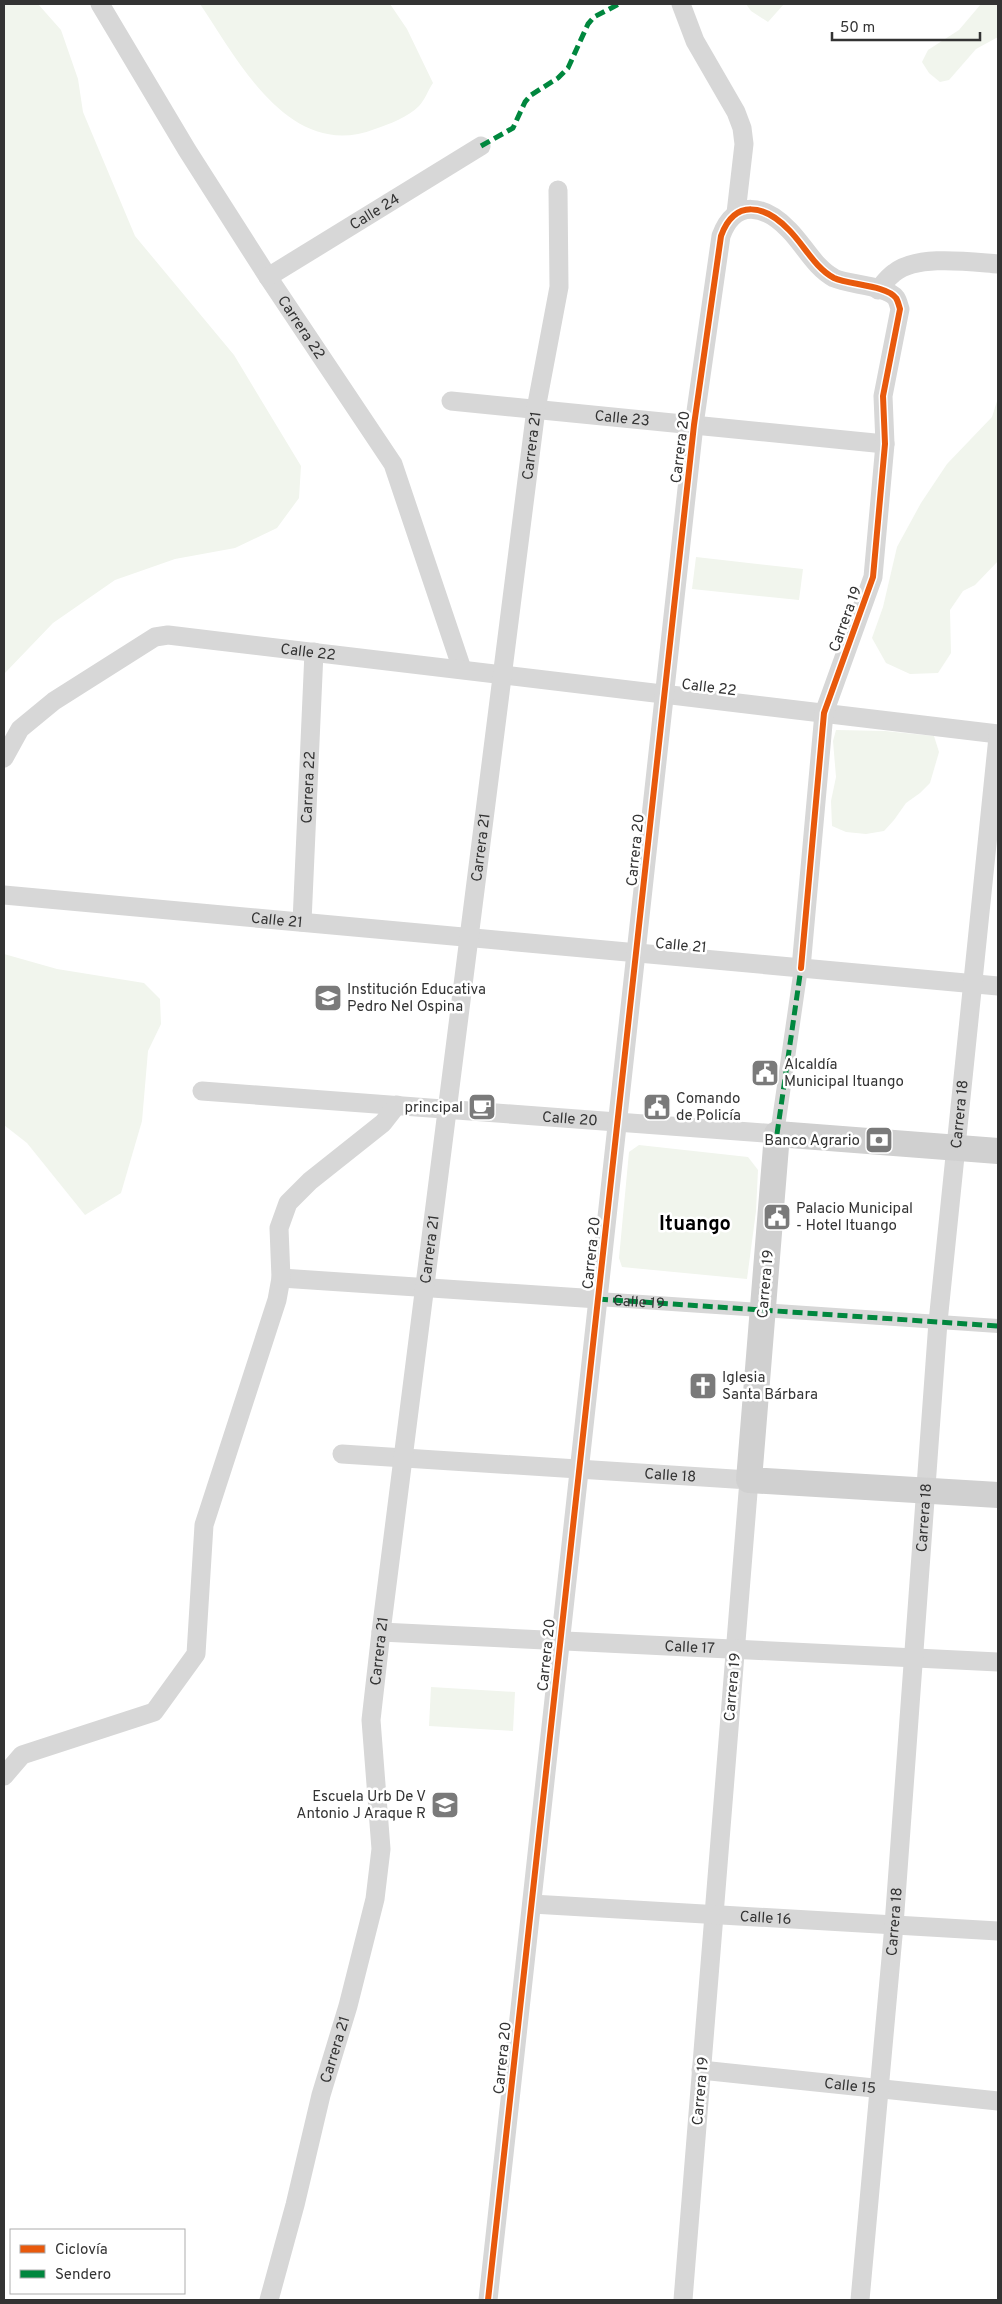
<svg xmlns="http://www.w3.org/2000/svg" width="1002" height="2304" viewBox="0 0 1002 2304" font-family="Overpass,sans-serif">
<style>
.green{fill:#f1f5ed}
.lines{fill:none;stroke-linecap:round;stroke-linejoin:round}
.pedestrian{stroke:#d7d7d7;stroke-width:14}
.minor{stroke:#d7d7d7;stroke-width:19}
.secondary{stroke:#d0d0d0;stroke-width:26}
.quiet{stroke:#00873e;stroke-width:5;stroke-dasharray:10 5;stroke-linecap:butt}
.cycleway-casing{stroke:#fff;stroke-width:9}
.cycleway{stroke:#e8590c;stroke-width:6}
.labels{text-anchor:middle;stroke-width:5;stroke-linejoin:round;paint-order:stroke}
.street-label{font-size:15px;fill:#333;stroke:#fff}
.poi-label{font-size:15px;fill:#333;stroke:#fff;text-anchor:start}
.district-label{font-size:20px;font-weight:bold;fill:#000;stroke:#fff}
</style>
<rect width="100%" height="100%" fill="#fff"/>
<g class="green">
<path d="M4,4H38L61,30L78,79L83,112L135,236L234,355L301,466L299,498L277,528L235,548L175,559L115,580L53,623L4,674Z"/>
<path d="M200,4H390L407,29L433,83C428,90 425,100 419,106C408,117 390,124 375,129C290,162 239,62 200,4Z"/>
<path d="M746,4H784L768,22L751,11Z"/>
<path d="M981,4H998V37L976,49L949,80L940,82L929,73L922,62L928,50L959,30Z"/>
<path d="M998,398V561L975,585L963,591L950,610L951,653L938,673L910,674L886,663L872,638L883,607L897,547L921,503L947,464L992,417Z"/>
<path d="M696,557L803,569L799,600L692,589Z"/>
<path d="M836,730L885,731L934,736L939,752L930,783L920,793L906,803L894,820L884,831L866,834L846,832L832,826L831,801L836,777L833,741Z"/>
<path d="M4,954L57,969L144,983L160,999L161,1024L148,1051L142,1121L121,1193L85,1215L27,1143L4,1125Z"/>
<path d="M639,1145L748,1157L758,1170L756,1211L747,1279L622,1267L619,1258L629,1152Z"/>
<path d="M431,1687L515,1692L513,1731L429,1726Z"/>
</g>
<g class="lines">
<g class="pedestrian">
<path d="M777,1134L801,968"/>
<path id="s1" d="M598,1299L998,1326"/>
</g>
<g class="minor">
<path id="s2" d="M100,4L187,150L268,277L393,464L462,669"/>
<path d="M681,4L695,41L736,112L742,128L744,144L736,213"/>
<path id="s3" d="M268,277L481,146"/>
<path d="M878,290C883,284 888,277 894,273C917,254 971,262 998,264"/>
<path id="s4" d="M451,401L885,444"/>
<path id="s5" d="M4,758L20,729L54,701L155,637L168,635L998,734"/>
<path id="s6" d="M4,895L998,986"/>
<path id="s7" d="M302,922L314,652"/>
<path id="s8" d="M202,1091L777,1134"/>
<path d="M281,1278L598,1299"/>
<path id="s9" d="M342,1454L749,1480L683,2300"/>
<path id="s10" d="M381,1632L998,1662"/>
<path d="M4,1776L22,1755L154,1712L196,1654L204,1525L277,1300L281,1278L279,1228L288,1203L310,1181L383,1123L397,1105"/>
<path id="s11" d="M532,1904L998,1931"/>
<path id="s12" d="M701,2070L998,2101"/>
<path id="s13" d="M269,2300L295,2205L321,2095L348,2006L375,1899L381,1849L371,1720L381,1632L536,409L559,287L558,190"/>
<path d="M488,2300L694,425L721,236C735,198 765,205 789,230C804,245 815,268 834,278C849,285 886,285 896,298C898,301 899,306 900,309L883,396L885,444L873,577L824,713L801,968"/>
<path id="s14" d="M860,2300L894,1925L938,1322L998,737"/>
</g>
<path class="secondary" d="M998,1151L777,1134L749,1480L998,1495"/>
<g class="quiet">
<path d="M481,146L513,128L525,102L531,95L558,78L568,68L588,24L594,17L619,4"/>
<path d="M777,1134L801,968"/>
<path d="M598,1299L998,1326"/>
</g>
<defs>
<path id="cycleway" d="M488,2300L694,425L721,236C735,198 765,205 789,230C804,245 815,268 834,278C849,285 886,285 896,298C898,301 899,306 900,309L883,396L885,444L873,577L824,713L801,968"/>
</defs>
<use href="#cycleway" class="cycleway-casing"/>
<use href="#cycleway" class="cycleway"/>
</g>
<defs>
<symbol id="school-square" viewBox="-11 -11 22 22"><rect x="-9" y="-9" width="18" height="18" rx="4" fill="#7a7a7a" stroke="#fff"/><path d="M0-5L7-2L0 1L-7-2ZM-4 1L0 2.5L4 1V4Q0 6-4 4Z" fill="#fff"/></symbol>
<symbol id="civic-square" viewBox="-11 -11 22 22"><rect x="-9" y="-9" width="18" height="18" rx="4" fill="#7a7a7a" stroke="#fff"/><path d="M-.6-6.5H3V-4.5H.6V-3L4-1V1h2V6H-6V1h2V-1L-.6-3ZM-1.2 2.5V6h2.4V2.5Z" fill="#fff"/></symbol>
<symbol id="cafe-square" viewBox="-11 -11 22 22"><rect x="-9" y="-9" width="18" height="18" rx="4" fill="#7a7a7a" stroke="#fff"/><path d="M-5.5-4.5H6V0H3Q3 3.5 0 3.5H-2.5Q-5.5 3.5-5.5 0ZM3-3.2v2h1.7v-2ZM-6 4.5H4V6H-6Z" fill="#fff"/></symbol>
<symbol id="bank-square" viewBox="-11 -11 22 22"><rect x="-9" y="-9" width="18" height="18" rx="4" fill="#7a7a7a" stroke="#fff"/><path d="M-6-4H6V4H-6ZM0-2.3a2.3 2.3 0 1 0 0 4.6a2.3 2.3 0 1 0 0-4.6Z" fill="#fff"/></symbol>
<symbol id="church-square" viewBox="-11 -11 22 22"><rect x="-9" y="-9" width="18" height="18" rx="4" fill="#7a7a7a" stroke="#fff"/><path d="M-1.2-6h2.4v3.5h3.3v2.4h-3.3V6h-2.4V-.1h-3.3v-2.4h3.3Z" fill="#fff"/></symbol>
</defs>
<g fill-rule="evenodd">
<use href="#school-square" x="312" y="982" width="32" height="32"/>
<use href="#civic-square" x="749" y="1057" width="32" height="32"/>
<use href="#cafe-square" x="466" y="1091" width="32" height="32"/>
<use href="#civic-square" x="641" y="1091" width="32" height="32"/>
<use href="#bank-square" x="863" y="1124" width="32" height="32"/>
<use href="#civic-square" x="761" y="1201" width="32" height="32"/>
<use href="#church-square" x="687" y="1370" width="32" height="32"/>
<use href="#school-square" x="429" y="1789" width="32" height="32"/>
</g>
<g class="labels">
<g class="street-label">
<text dy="5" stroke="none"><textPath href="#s3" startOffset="125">Calle 24</textPath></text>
<text dy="5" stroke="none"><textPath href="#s2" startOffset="381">Carrera 22</textPath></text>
<text dy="5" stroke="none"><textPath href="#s4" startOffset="172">Calle 23</textPath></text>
<text dy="5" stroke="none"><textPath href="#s13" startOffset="1879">Carrera 21</textPath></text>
<text transform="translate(680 447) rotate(-83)" y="5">Carrera 20</text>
<text transform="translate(845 619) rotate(-70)" y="5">Carrera 19</text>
<text dy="5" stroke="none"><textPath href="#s5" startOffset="351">Calle 22</textPath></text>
<text transform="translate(709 687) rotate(7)" y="5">Calle 22</text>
<text dy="5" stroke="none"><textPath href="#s7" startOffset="135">Carrera 22</textPath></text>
<text dy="5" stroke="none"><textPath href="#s13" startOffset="1474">Carrera 21</textPath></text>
<text transform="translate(635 850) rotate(-84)" y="5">Carrera 20</text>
<text dy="5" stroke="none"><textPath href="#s6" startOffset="274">Calle 21</textPath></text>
<text transform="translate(681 945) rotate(5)" y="5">Calle 21</text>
<text dy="5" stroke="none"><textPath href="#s14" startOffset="1190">Carrera 18</textPath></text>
<text dy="5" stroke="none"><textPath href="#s8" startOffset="369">Calle 20</textPath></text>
<text dy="5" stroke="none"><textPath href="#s13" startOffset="1069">Carrera 21</textPath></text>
<text transform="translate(591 1253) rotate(-84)" y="5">Carrera 20</text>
<text transform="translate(765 1284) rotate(-85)" y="5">Carrera 19</text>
<text dy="5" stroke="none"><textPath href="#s1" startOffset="41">Calle 19</textPath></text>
<text dy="5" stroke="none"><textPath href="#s9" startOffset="329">Calle 18</textPath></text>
<text dy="5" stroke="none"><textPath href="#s14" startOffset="785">Carrera 18</textPath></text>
<text dy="5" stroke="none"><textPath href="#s10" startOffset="309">Calle 17</textPath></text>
<text dy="5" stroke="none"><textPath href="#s13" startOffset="664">Carrera 21</textPath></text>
<text transform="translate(546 1655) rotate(-84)" y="5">Carrera 20</text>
<text transform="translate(732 1687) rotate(-85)" y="5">Carrera 19</text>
<text dy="5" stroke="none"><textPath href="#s11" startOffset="234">Calle 16</textPath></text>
<text dy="5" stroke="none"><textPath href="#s14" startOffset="380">Carrera 18</textPath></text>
<text dy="5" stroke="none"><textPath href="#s13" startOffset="259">Carrera 21</textPath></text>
<text transform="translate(502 2058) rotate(-84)" y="5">Carrera 20</text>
<text dy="5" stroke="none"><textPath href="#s12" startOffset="150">Calle 15</textPath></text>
<text transform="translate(700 2091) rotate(-85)" y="5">Carrera 19</text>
</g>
<g class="poi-label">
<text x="347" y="994">Institución Educativa<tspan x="347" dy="17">Pedro Nel Ospina</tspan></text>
<text x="784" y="1069">Alcaldía<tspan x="784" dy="17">Municipal Ituango</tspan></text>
<text x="676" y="1103">Comando<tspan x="676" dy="17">de Policía</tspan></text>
<text x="463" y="1112" text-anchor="end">principal</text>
<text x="860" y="1145" text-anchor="end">Banco Agrario</text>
<text x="796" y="1213">Palacio Municipal<tspan x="796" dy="17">- Hotel Ituango</tspan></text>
<text x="722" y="1382">Iglesia<tspan x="722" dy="17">Santa Bárbara</tspan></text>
<text x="426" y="1801" text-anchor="end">Escuela Urb De V<tspan x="426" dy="17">Antonio J Araque R</tspan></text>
</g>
<g class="district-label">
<text x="695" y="1230">Ituango</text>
</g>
</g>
<rect width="1002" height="2304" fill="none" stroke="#333333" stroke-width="10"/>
<rect x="10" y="2229" width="175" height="65" fill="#ffffff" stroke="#adadad"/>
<rect x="20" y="2245" width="25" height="8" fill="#e8590c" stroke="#adadad"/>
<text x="55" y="2254" font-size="15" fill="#333333">Ciclovía</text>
<rect x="20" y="2270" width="25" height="8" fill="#00873e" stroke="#adadad"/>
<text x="55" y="2279" font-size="15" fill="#333333">Sendero</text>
<path d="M832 32v8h148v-8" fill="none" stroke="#333333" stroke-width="2.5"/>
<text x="840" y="32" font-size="15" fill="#333333" stroke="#ffffff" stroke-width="4" paint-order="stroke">50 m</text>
</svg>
